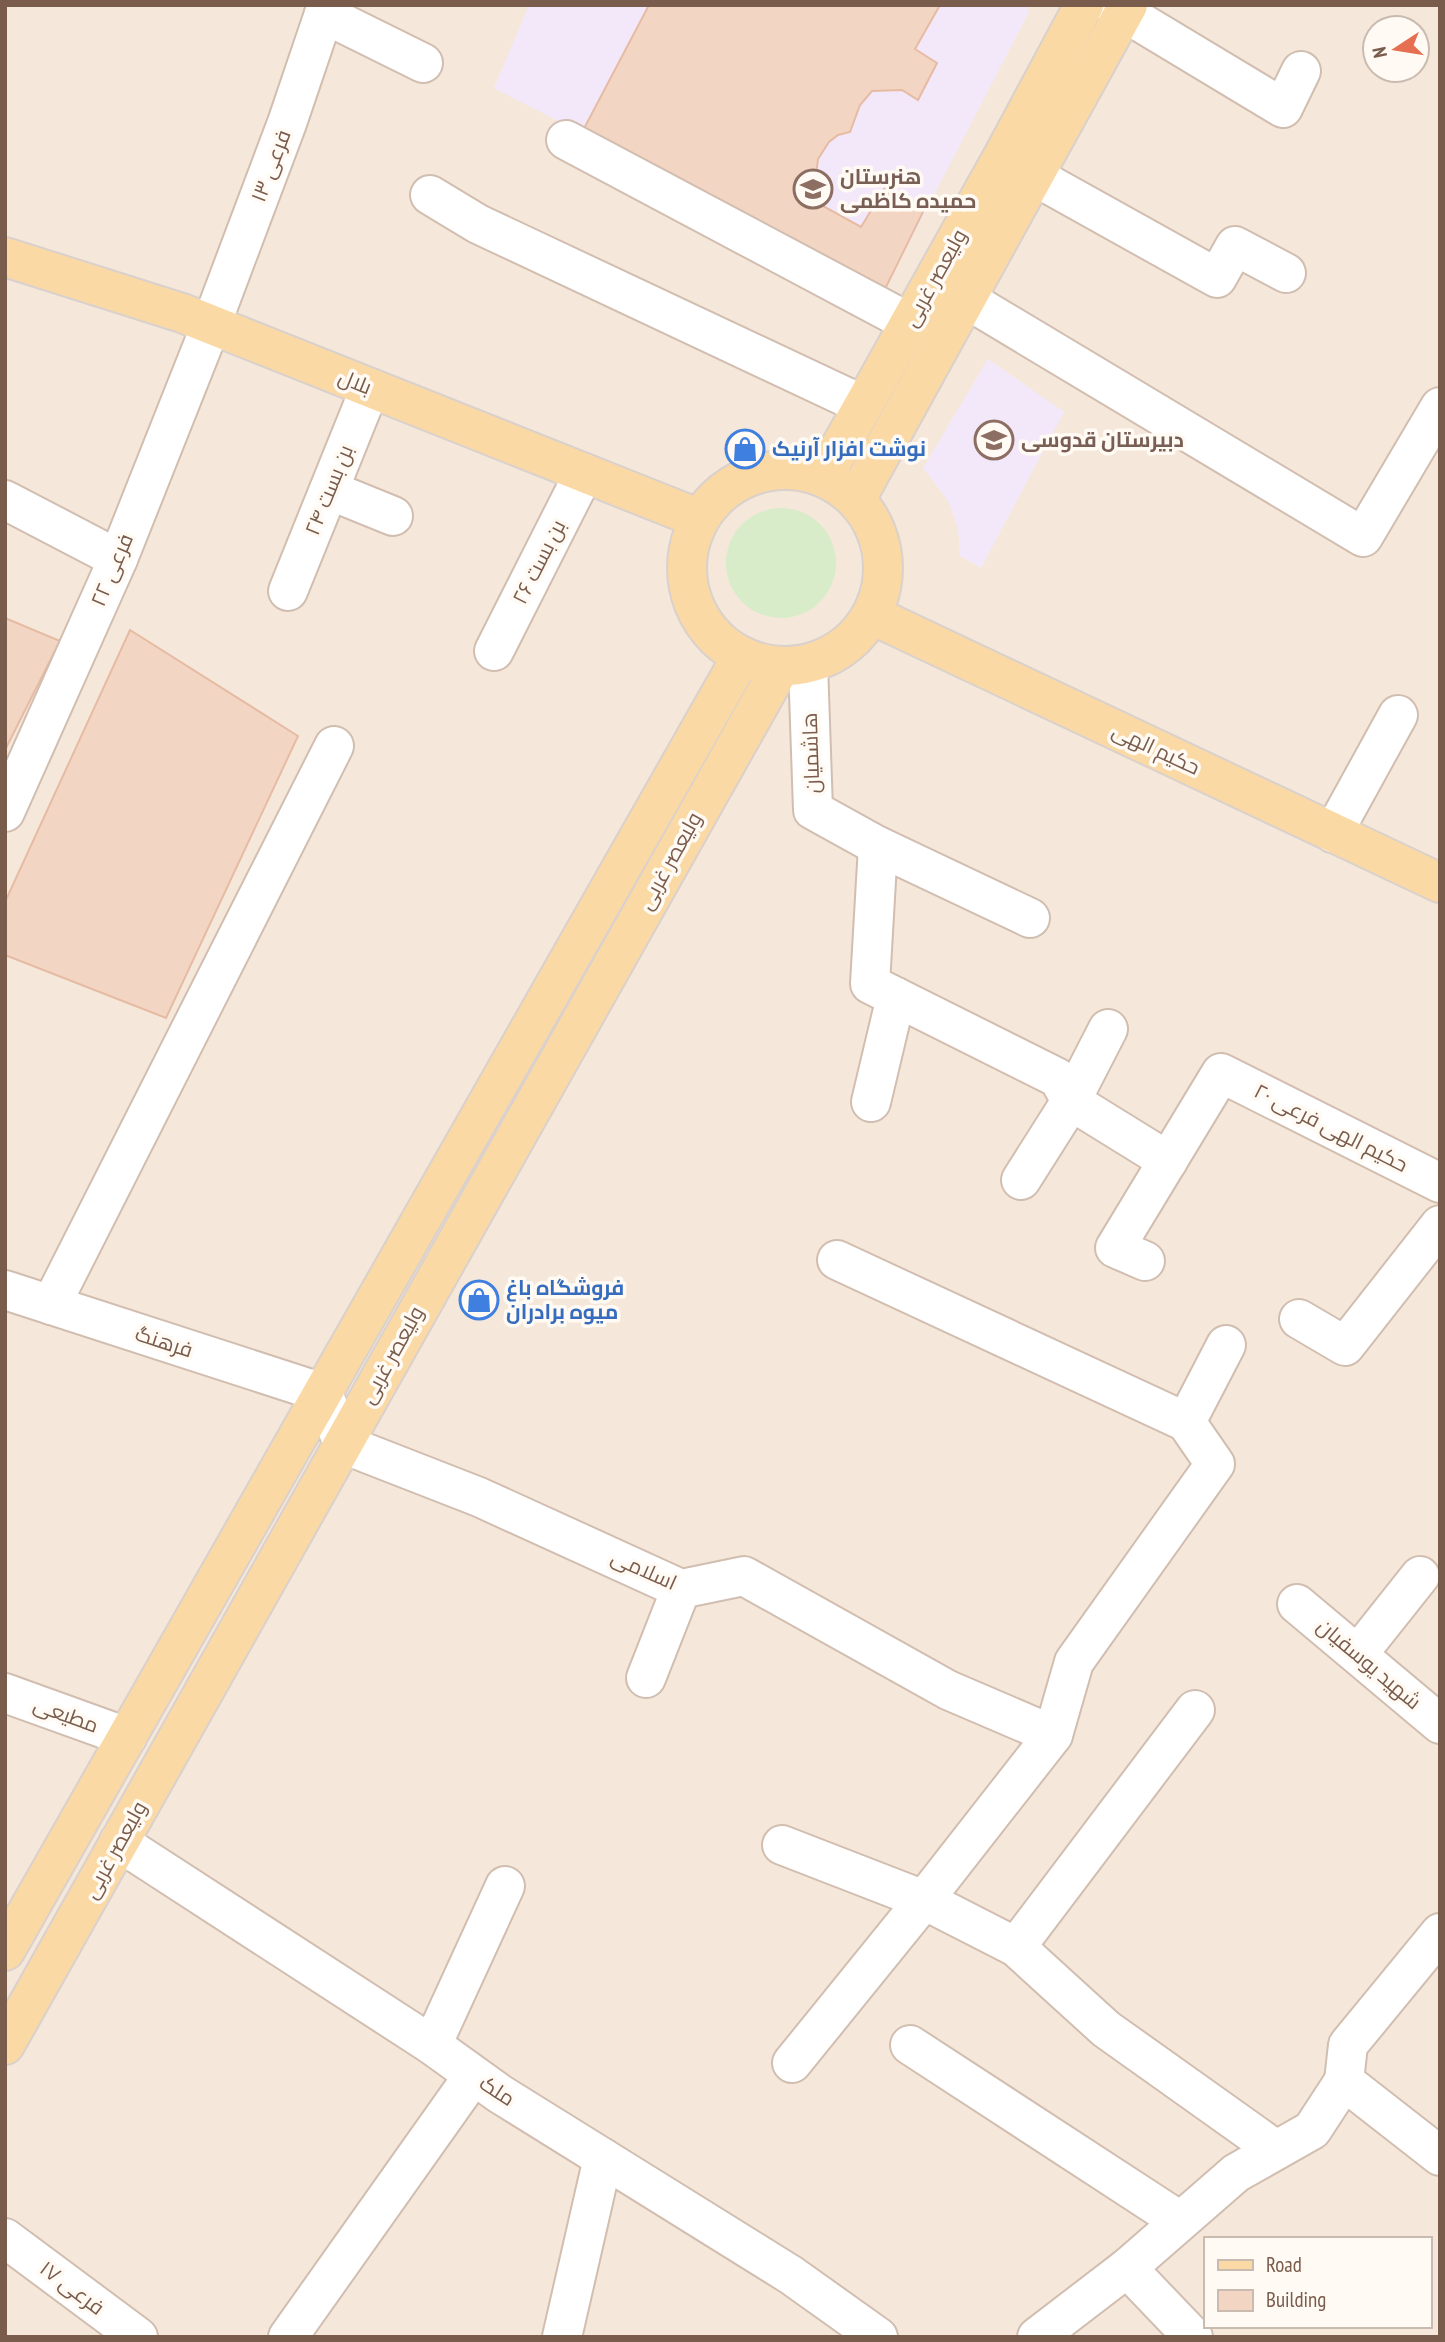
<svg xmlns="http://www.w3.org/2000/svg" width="1445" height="2342" viewBox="0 0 1445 2342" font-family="'PT Sans Narrow',Cairo,sans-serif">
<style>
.residential{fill:#f5e8da;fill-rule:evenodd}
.education{fill:#f3e8fa}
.green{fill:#d8ecc9}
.building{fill:#f3d5c3;stroke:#e6bba3;stroke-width:2}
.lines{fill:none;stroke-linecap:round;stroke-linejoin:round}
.minor-casing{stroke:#d1beb0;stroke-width:42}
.major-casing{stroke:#dad1cd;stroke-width:42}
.minor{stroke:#fff;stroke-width:38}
.major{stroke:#fbd9a5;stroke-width:38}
.labels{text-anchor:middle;stroke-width:7;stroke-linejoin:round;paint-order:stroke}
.street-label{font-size:21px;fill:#7a5c4d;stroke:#fffaf3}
.education-label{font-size:21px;font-weight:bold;fill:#785e54;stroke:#fffaf3;text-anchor:start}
.shop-label{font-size:21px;font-weight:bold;fill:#366cbe;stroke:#fffaf3;text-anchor:start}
</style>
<rect width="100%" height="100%" fill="#fdf6ec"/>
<path class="residential" d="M5,5H1440V2337H5ZM1375,28H1417V70H1375ZM1205,2239H1429V2326H1205Z"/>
<g class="education">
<path d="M529,5H1027L1029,12L885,289L494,88Z"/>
<path d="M988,359L1064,412L981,568L960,556L958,528L948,501L923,468Z"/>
</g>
<circle class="green" cx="781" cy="563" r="55"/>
<g class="building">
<path d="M649,5H940L915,49L937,63L918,100L902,90L872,91L860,105L850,132L838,135L829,142L818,159L816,175L827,196L821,205L861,227L886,186L925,208L885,289L744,217L726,203L719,215L580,136Z"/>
<path d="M5,618L60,641L5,750Z"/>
<path d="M130,630L298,736L166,1018L5,955V902Z"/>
</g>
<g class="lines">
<defs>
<g id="minor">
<path d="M1112,5L1283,108L1301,71"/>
<path d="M324,14L423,63"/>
<path d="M566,140L910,323"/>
<path d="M1034,176L1217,278L1235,246L1286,273"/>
<path d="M430,195L478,224L863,405"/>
<path d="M966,299L1363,537L1440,407"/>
<path d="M329,490L393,516"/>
<path d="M5,500L118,559"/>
<path d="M288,591L370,388"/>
<path d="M494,651L584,473"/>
<path d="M808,664L813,810L878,846L1030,918"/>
<path d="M5,812L118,559L211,325L287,123L327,5"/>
<path d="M1333,833L1398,715"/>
<path d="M878,846L870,984L1058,1078L1071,1101L1168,1161"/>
<path d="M871,1102L896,997"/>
<path d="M1021,1180L1071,1101L1108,1029"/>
<path d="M1145,1261L1115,1248L1221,1073L1440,1183"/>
<path d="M5,1290L323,1393L343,1444L479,1497L681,1589L744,1576L948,1690L1053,1735"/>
<path d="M51,1305L334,746"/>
<path d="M1299,1319L1345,1346L1440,1225"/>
<path d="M1186,1422L1226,1345"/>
<path d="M1297,1604L1440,1724"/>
<path d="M1358,1654L1420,1576"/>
<path d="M646,1678L681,1589"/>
<path d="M5,1693L127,1737"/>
<path d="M119,1842L432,2045L500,2094L791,2275L878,2337"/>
<path d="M782,1845L924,1900L1016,1947L1106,2029L1276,2150"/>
<path d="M1440,1933L1348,2045L1344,2081L1440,2156"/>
<path d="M1016,1947L1195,1710"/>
<path d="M432,2045L505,1886"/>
<path d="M910,2045L1180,2221"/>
<path d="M792,2063L924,1900L1053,1735L1074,1662L1215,1464L1186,1422L837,1260"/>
<path d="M5,2238L138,2337"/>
<path d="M1127,2268L1193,2337"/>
<path d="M288,2337L473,2076"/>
<path d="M562,2337L603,2158"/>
<path d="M1037,2337L1127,2268L1236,2173L1312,2130L1344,2081"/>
</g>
<g id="major">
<path d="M5,257L182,313L700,519"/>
<circle cx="785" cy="568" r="98"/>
<path d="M824,476L1003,156L1084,5"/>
<path d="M856,499L1128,5"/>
<path d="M872,615L1440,883"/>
<path d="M5,1951L742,656"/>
<path d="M5,2045L781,666"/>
</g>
</defs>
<use href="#minor" class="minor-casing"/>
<use href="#major" class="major-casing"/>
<use href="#minor" class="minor"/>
<use href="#major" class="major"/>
</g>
<defs>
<symbol id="school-ring" viewBox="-11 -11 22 22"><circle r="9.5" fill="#fffaf3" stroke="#8d6e63" stroke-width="1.5"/><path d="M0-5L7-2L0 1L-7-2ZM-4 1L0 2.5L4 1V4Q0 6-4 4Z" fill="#8d6e63"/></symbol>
<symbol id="shop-ring" viewBox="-11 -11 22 22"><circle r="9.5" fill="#fffaf3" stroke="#3f7fe0" stroke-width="1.5"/><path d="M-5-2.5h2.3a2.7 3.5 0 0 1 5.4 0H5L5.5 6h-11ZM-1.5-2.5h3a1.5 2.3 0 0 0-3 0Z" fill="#3f7fe0"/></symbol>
</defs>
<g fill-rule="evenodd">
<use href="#school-ring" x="791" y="167" width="44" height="44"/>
<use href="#school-ring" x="972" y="418" width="44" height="44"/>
<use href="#shop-ring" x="723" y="427" width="44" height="44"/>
<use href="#shop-ring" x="457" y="1278" width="44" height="44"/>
</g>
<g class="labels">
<g class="street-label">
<text transform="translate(271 166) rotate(-69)" y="7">فرعی ۱۳</text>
<text transform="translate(935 278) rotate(-61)" y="7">ولیعصر غربی</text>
<text transform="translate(355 382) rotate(22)" y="7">بلال</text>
<text transform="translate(329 490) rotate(-68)" y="7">بن بست ۲۴</text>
<text transform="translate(539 562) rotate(-63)" y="7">بن بست ۲۶</text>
<text transform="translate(112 570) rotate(-67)" y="7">فرعی ۲۲</text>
<text transform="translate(1156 749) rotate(25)" y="7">حکیم الهی</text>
<text transform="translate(811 753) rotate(-92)" y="7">هاشمیان</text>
<text transform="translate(670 861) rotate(-61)" y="7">ولیعصر غربی</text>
<text transform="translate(1331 1128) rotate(27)" y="7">حکیم الهی فرعی ۲۰</text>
<text transform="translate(164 1342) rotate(18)" y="7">فرهنگ</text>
<text transform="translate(392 1355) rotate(-61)" y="7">ولیعصر غربی</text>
<text transform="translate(644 1570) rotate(24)" y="7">اسلامی</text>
<text transform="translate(1369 1664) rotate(40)" y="7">شهید یوسفیان</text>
<text transform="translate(66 1715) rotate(20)" y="7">مطیعی</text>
<text transform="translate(115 1850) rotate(-61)" y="7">ولیعصر غربی</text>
<text transform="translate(497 2091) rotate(33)" y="7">ملک</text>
<text transform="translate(72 2288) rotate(37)" y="7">فرعی ۱۷</text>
</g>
<g class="education-label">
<text x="840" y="184">هنرستان<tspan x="840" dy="24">حمیده کاظمی</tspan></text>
<text x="1021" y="447">دبیرستان قدوسی</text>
</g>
<g class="shop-label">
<text x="772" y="456">نوشت افزار آرنیک</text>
<text x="506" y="1295">فروشگاه باغ<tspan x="506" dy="24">میوه برادران</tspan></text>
</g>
</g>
<rect width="1445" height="2342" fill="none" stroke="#7a5c4d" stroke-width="14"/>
<rect x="1204" y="2237" width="228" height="91" fill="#fffaf3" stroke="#cabbb1" stroke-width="2"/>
<rect x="1218" y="2260" width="35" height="10" fill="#fbd9a5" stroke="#cabbb1" stroke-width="2"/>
<text x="1266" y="2272" font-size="21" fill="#7a5c4d">Road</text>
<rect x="1218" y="2290" width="35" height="21" fill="#f3d5c3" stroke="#cabbb1" stroke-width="2"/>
<text x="1266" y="2307" font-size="21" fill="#7a5c4d">Building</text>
<g transform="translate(1396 49) rotate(258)"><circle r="33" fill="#fffaf3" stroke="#cabbb1" stroke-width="2"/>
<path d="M0-5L12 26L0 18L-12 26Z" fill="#e76f51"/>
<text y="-10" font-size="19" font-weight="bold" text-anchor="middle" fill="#7a5c4d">N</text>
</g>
</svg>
